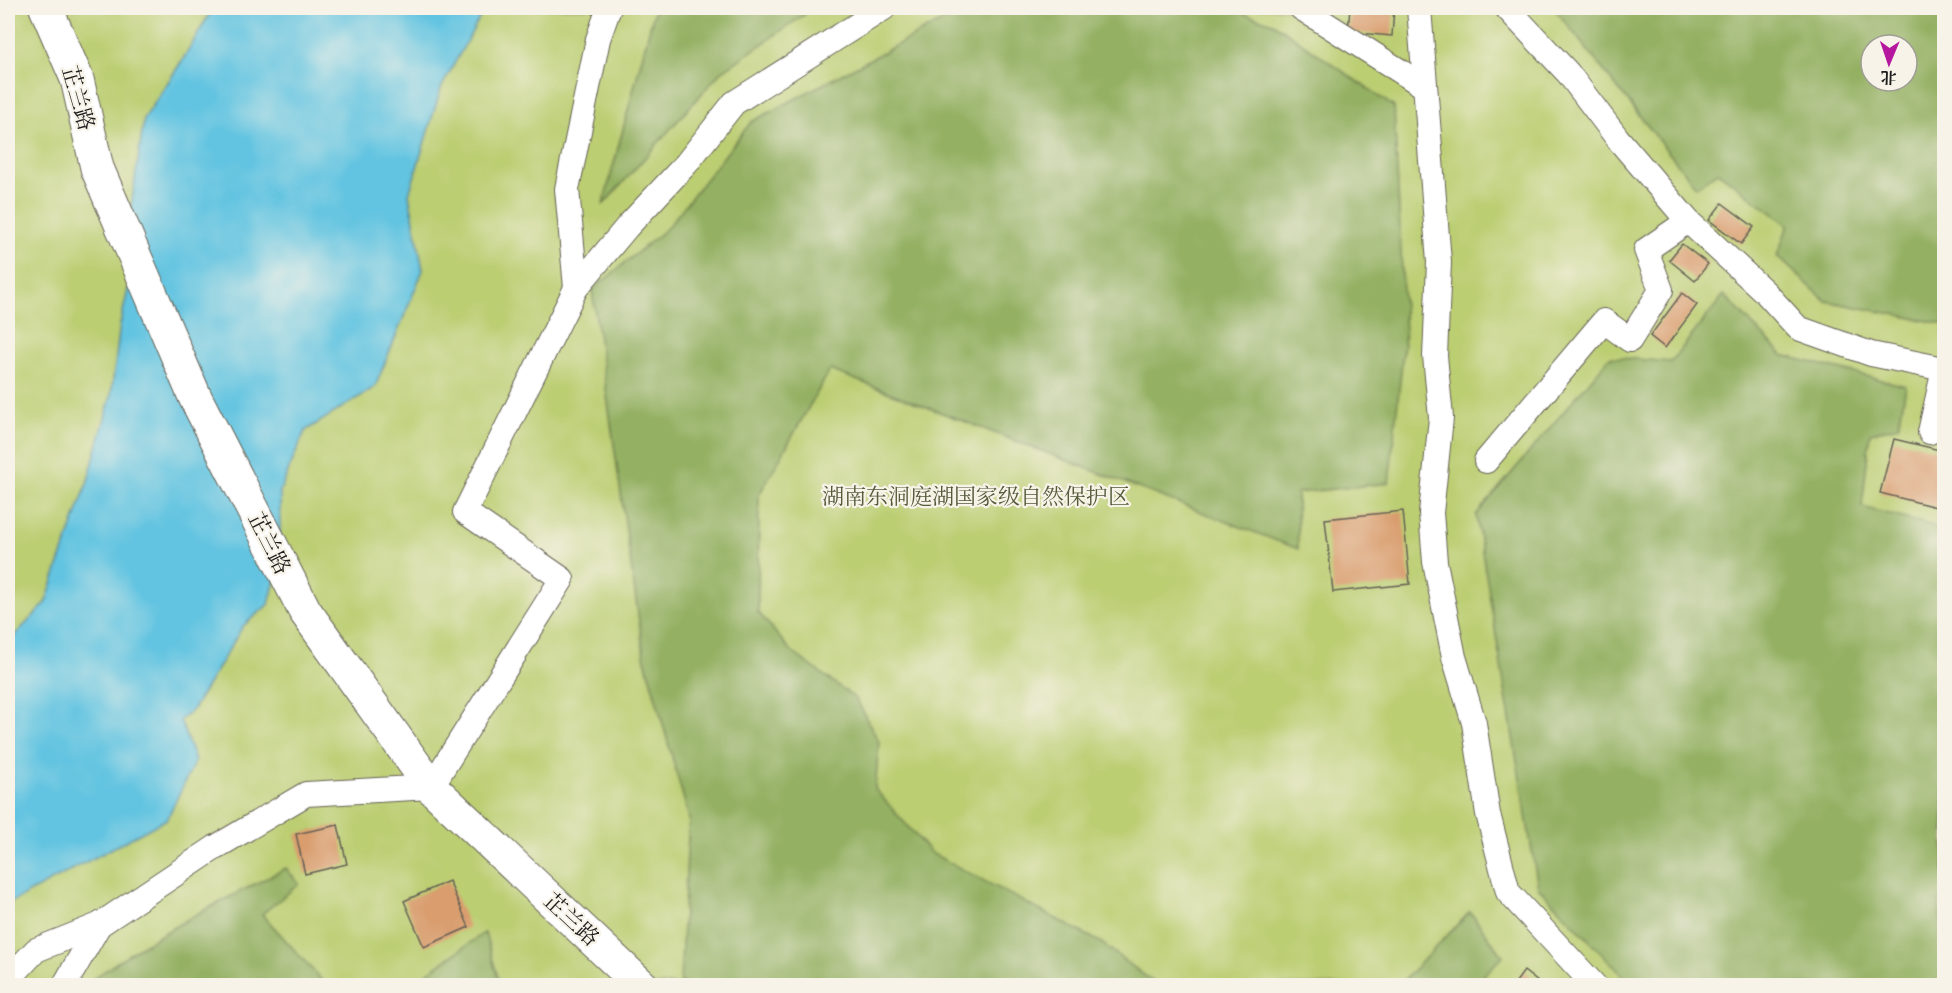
<svg xmlns="http://www.w3.org/2000/svg" width="1952" height="993" viewBox="0 0 1952 993" font-family="Alegreya,'Noto Serif SC',serif">
<style>
.green{fill:#bbce72;stroke:#6c7547;stroke-width:1.5;fill-rule:evenodd}
.forest{fill:#94b164;stroke:#586640;stroke-width:1.5;fill-rule:evenodd}
.water{fill:#63c4e1;stroke:#40707e;stroke-width:1.5}
.building{fill:#d99d6e}
.lines{fill:none;stroke-linecap:round;stroke-linejoin:round}
.street-casing{stroke:#666155;stroke-width:26}
.secondary-casing{stroke:#666155;stroke-width:35}
.street{stroke:#fff;stroke-width:24}
.secondary{stroke:#fff;stroke-width:33}
.labels{text-anchor:middle;stroke-width:4.5;stroke-linejoin:round;paint-order:stroke}
.street-label{font-size:22px;fill:#1c1c1c;stroke:#f7f3e8}
.park-label{font-size:22px;fill:#545a3a;stroke:#f7f3e8}
</style>
<rect width="100%" height="100%" fill="#f7f3e8"/>
<filter id="ink" filterUnits="userSpaceOnUse"><feTurbulence type="fractalNoise" baseFrequency=".0167" numOctaves="2"/><feDisplacementMap in="SourceGraphic" scale="12" xChannelSelector="R" yChannelSelector="G"/><feConvolveMatrix kernelMatrix="1 2 1 2 8 2 1 2 1" color-interpolation-filters="sRGB"/></filter>
<filter id="wash" filterUnits="userSpaceOnUse"><feTurbulence type="fractalNoise" baseFrequency=".008" numOctaves="4" result="noise"/><feDisplacementMap in="SourceGraphic" scale="24" xChannelSelector="R" yChannelSelector="G"/><feGaussianBlur stdDeviation="1.35" result="paint"/><feColorMatrix in="noise" values="0 0 0 0 0 0 0 0 0 0 0 0 0 0 0 0 0 1.4 0 .05"/><feComposite in="paint" operator="in"/></filter>
<g filter="url(#wash)">
<rect width="100%" height="100%" fill="#efe0c0"/>
<path class="green" d="M8,8H1944V985H8ZM1871,45H1907V81H1871Z"/>
<g class="forest">
<path d="M655,8H814L720,73L603,205Z"/>
<path d="M990,8H1227L1273,23L1394,107L1405,334L1389,483L1297,493L1298,549L830,370L759,495L758,612L791,651L856,699L879,742L875,789L931,853L1100,942L1157,985H687L680,982L689,818L644,656L592,290L667,228L751,122L944,20Z"/>
<path d="M1554,8H1944V324L1826,301L1777,256L1788,225L1718,172L1696,187ZM1871,45H1907V81H1871Z"/>
<path d="M1724,295L1782,355L1906,386L1899,426L1870,433L1862,507L1944,529V897L1939,902L1943,941L1944,943V985H1632L1538,887L1476,515L1610,357L1671,362Z"/>
<path d="M286,868L299,884L262,914L326,985H84L135,950L195,915Z"/>
<path d="M1470,912L1503,956L1474,985H1399Z"/>
<path d="M485,933L500,985H410L484,933Z"/>
</g>
<path class="water" d="M213,8H485L441,88L409,194L423,270L375,387L305,431L280,491V560L269,604L243,626L193,709L180,720L195,761L167,819L8,904V642L45,604L87,484L111,396L120,325L131,277V207L144,119L185,56Z"/>
<g id="blocks">
<g class="building">
<path d="M1350,8H1394L1392,36L1348,32Z"/>
<path d="M1722,203L1754,227L1741,244L1709,220Z"/>
<path d="M1682,244L1708,264L1695,281L1669,260Z"/>
<path d="M1682,293L1697,305L1665,348L1650,336Z"/>
<path d="M1894,439L1944,451V509L1880,493Z"/>
<path d="M1403,511L1410,584L1333,592L1325,519Z"/>
<path d="M338,825L347,864L305,874L296,834Z"/>
<path d="M449,881L469,927L424,947L404,901Z"/>
<path d="M1524,971L1543,986H1513Z"/>
</g>
</g>
</g>
<g filter="url(#ink)">
<use href="#blocks" fill-opacity="0" stroke="#666155" stroke-width="1.5"/>
<g class="lines">
<defs>
<g id="street">
<path d="M1301,8L1425,87"/>
<path d="M1419,8L1439,262L1435,356L1441,418L1431,513L1435,562L1454,657L1474,723L1488,814L1508,892L1595,986"/>
<path d="M1507,8L1568,73L1618,139L1688,221L1765,292L1798,328L1871,354L1944,369"/>
<path d="M576,288L567,189L598,39L609,8"/>
<path d="M1930,432L1944,369"/>
<path d="M1486,461L1604,321L1630,340L1661,290L1646,250L1688,221"/>
<path d="M8,980L36,950L99,925L216,847L306,794L431,787L562,579L465,512L576,288L627,227L686,164L734,103L884,8"/>
<path d="M64,986L99,925"/>
</g>
<path id="secondary" d="M46,8L77,79L97,168L195,397L305,611L431,787L642,986"/>
</defs>
<use href="#street" class="street-casing"/>
<use href="#secondary" class="secondary-casing"/>
<use href="#street" class="street"/>
<use href="#secondary" class="secondary"/>
</g>
</g>
<g class="labels">
<g class="street-label">
<text transform="translate(79 98) rotate(74)" y="8">芷兰路</text>
<text transform="translate(270 543) rotate(63)" y="8">芷兰路</text>
<text transform="translate(572 919) rotate(43)" y="8">芷兰路</text>
</g>
<g class="park-label">
<text x="976" y="504">湖南东洞庭湖国家级自然保护区</text>
</g>
</g>
<rect width="1952" height="993" fill="none" stroke="#f7f3e8" stroke-width="30"/>
<g transform="translate(1889 63) rotate(182)"><circle r="28" fill="#f7f3e8" stroke="#9f9d96" stroke-width="1.5"/>
<path d="M0-4.5L10 22L0 15L-10 22Z" fill="#b5179e"/>
<text y="-9" font-size="16" font-weight="bold" text-anchor="middle" fill="#1c1c1c">北</text>
</g>
</svg>
